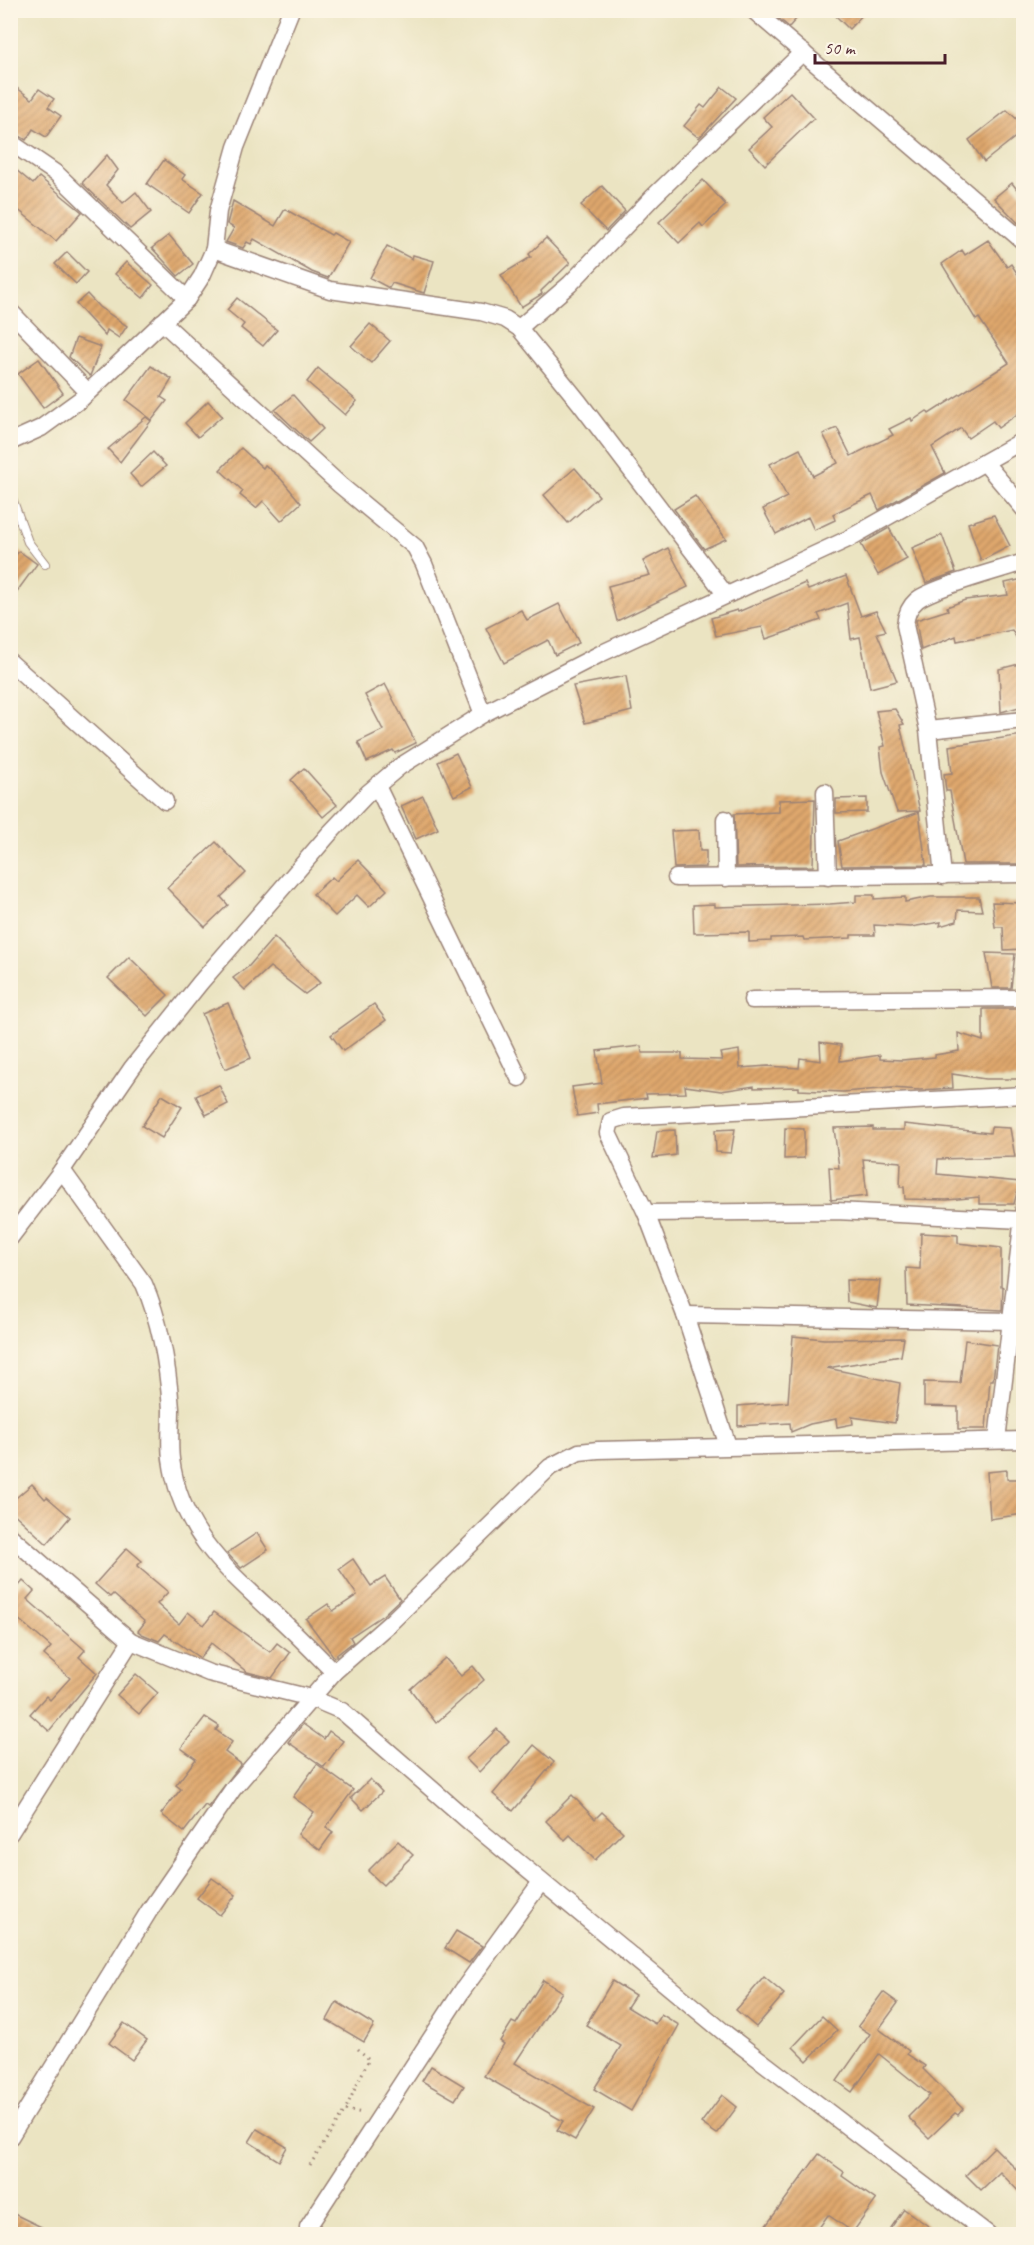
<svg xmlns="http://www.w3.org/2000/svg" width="1034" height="2245" viewBox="0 0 1034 2245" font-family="Caveat,sans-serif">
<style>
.building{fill:url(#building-hatch)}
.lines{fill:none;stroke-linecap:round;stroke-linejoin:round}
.service-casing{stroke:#9a8276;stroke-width:10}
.minor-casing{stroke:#9a8276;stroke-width:19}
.path{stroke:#9a8276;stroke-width:3;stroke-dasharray:1.5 4.5;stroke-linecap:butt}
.service{stroke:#fff;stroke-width:8}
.minor{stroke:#fff;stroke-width:16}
</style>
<defs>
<pattern id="building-hatch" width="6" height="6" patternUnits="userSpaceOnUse" patternTransform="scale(1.5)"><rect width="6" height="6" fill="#dfa86d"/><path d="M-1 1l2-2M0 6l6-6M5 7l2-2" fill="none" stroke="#b7885a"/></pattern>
</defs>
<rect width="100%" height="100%" fill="#fcf5e5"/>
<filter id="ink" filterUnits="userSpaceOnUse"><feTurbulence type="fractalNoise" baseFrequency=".0167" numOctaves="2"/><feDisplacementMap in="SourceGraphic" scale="12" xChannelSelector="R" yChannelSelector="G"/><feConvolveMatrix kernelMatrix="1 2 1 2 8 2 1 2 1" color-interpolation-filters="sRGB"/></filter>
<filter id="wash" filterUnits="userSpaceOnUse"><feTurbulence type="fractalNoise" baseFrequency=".008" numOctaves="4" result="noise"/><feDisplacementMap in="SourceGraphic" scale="24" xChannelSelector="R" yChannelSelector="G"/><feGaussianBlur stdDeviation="1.35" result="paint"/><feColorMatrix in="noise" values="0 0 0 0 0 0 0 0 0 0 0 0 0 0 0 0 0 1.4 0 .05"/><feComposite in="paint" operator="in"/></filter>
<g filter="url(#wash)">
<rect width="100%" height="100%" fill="#ebe4c2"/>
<g id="blocks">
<g class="building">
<path d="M782,10H804L789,27L777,17Z"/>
<path d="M830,10H867L849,29Z"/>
<path d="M10,83L32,99L39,89L54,99L48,107L61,116L46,137L33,129L26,140L10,130Z"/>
<path d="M722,87L736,98L699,138L684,126L701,105L705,108Z"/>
<path d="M790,92L814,118L765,165L749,148L772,127L763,117Z"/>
<path d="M1007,110L1023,125V131L984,162L969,140Z"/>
<path d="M107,155L118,170L106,185L123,203L136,192L151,212L130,229L82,183Z"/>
<path d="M164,160L185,175L182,179L203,193L189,213L147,184Z"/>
<path d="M10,165L33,184L39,177L82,212L56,241L10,203Z"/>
<path d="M703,180L726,205L703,227L700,223L679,243L659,222Z"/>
<path d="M1012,183L1023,197V228L994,198Z"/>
<path d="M602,186L625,211L606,231L581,205Z"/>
<path d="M233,201L275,226L285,209L331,235L333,233L349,242L328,278L312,272L254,239L251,244L247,242L243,248L226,242L234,228L227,224Z"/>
<path d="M169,235L193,264L178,276L152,248Z"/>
<path d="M546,238L570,263L541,291L542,294L521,307L501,275L531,257L529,254Z"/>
<path d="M988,240L1007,267L1011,264L1023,282V410L998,428L993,421L968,438L961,428L932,447L945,473L879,510L872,495L833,514L835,520L814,530L808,517L776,534L763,509L787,497L770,464L800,449L813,476L838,463L823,434L837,428L851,456L893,435L889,429L911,418L912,421L927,411L929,414L1009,363L979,318L976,320L942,264L962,250L965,255Z"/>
<path d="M387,246L412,259L413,255L434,261L424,293L392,283L389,288L370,278Z"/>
<path d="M67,252L87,272L76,284L55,264Z"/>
<path d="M126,262L153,285L143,298L115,274Z"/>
<path d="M87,294L99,307L127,326L119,338L107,330L105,336L76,304Z"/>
<path d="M237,298L277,330L263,346L241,328L244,324L227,310Z"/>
<path d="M370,324L390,341L371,363L351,346Z"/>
<path d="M76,338L101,347L90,376L69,357Z"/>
<path d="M39,359L63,393L43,408L18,374Z"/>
<path d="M151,366L172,379L161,397L167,401L152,420L126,400Z"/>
<path d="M318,368L357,401L345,415L307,382Z"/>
<path d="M293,395L323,429L309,442L275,410Z"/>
<path d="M208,401L222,416L198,437L185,423Z"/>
<path d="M146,417L151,421L120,462L108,449Z"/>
<path d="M241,448L263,468L265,465L281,479L301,503L281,521L263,501L256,508L240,495L243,491L220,470Z"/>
<path d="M153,452L166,466L141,487L130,474Z"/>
<path d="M575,468L599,496L568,523L544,495Z"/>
<path d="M695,496L726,539L704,549L674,509Z"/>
<path d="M994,515L1010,546L981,561L968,523Z"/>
<path d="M889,528L907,559L878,575L861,544Z"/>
<path d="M942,535L956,572L926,583L912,548Z"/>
<path d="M668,548L688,587L617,621L608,586L650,575L643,561Z"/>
<path d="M19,551L37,564L10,601V562Z"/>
<path d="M846,576L861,616L876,611L886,631L877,633L897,681L870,688L860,637L851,639L847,603L818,614L821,620L766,639L762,627L716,636L711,618L737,610L738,612L805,583L808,590Z"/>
<path d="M1023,579V650L1012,630L957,641L956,636L921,650L916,620L948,610L947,607L965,600L1008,595L1005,583Z"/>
<path d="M559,604L579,643L555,655L548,640L504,663L486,628L521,610L527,620Z"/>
<path d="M1023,663V706L1001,712L999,669Z"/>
<path d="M626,676L632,711L585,723L573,686Z"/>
<path d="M385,684L416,743L395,753L393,750L367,762L358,742L383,730L365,695Z"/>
<path d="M895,709L904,724L900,725L920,811L897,812L883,772L880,747L885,746L876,711Z"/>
<path d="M1023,735V864H963L950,791H946L944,774L952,773L949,746Z"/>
<path d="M456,753L472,787L454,796L438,762Z"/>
<path d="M304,768L337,805L323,817L291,780Z"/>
<path d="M423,796L438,829L416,839L401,806Z"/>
<path d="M867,798V812L836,813V799Z"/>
<path d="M815,799L813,866L736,867L734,814L779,812V800Z"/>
<path d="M919,812L926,865L842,866L838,841Z"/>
<path d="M699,830L700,851H706V867L674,868L671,831Z"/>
<path d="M216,842L246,873L221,897L228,905L205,927L167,888Z"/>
<path d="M358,860L387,890L369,907L357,895L335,916L313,894L332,877L336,881Z"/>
<path d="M856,895H874V899L905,897V902L931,897H979L982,911L958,910L957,921L940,926L941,922L911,927L874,925L875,935H851V938L804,940L803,937L771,938V941L749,942V932L694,933L693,905L715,904V907L830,904L856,902Z"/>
<path d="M992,902L1023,903V949L1004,950L1003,927H995Z"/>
<path d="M274,937L320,983L305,994L270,967L245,990L233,978L249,966Z"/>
<path d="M986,953L1015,954L1011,988H992Z"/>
<path d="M129,957L168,995L147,1016L108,978Z"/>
<path d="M228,1003L251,1058L225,1069L202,1014Z"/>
<path d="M374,1004L386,1020L343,1051L331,1035Z"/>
<path d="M983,1009H1021L1023,1047L1020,1079H985L952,1074L953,1088L920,1090L892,1088L843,1092L799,1090V1087L754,1088V1086L721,1091L685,1086L686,1093L646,1094L647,1098L597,1104L598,1113L577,1116L572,1087L602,1083L597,1051L641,1046L642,1053H682V1059L722,1060L720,1053L739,1050L740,1068L768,1066L799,1068L800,1058L821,1061L820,1042L841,1045L840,1061L880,1055V1059L902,1060L935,1057V1055L959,1051L958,1033L983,1041Z"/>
<path d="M219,1085L228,1104L206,1115L196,1096Z"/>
<path d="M162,1095L182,1107L162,1138L142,1126Z"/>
<path d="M904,1124L990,1133L991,1127L1010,1128L1015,1157L938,1159L937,1174L1020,1182L1014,1204H979V1197L947,1200L905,1199L904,1187H900L901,1162L863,1159L867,1196L831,1200L829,1167L839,1168L834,1128L873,1127V1130H904Z"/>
<path d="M785,1128L804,1129V1158L784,1159Z"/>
<path d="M735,1129L731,1153L716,1152L715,1130Z"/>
<path d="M675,1130L676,1155L653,1158L657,1131Z"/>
<path d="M921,1233L958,1235V1243L1001,1248V1286L1003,1287L1002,1310L907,1305L906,1268L920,1269Z"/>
<path d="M846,1280L880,1281L877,1308L847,1302Z"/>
<path d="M793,1336L824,1339L904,1338L901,1356L827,1368L900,1383L895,1423L852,1417L853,1424L837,1427L836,1419L810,1424L791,1432L790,1423L738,1426V1406L788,1402Z"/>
<path d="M965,1340L997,1345L993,1380H990L986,1429H958V1407L924,1406V1382L960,1383Z"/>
<path d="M1007,1470V1479H1023V1514L990,1519L987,1472Z"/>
<path d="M32,1484L45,1499L47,1497L70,1517L47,1544L10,1510V1503Z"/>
<path d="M257,1533L268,1550L241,1568L227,1553Z"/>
<path d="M127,1548L142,1561L137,1566L168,1592L157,1604L179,1624L188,1612L204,1625L214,1612L270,1652L277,1643L290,1653L272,1678L247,1672L211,1643L200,1658L165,1634L159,1641L142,1634L138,1631L145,1622L113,1594L110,1597L95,1584Z"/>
<path d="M353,1559L371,1586L385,1577L400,1599L383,1615L350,1637L353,1642L334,1657L306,1619L328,1604L333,1611L357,1595L339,1569Z"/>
<path d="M23,1581L34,1591L27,1599L85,1650L79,1657L97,1673L49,1731L30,1714L46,1696L50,1700L70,1678L44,1655L51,1647L10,1612V1596Z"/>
<path d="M445,1658L461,1676L473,1666L484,1680L436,1723L410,1689Z"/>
<path d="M136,1674L158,1693L139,1714L117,1695Z"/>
<path d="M205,1717L219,1726L216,1730L232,1742L225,1752L241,1764L208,1807L205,1805L184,1832L161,1814L181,1789L176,1785L196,1759L181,1748Z"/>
<path d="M303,1724L324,1739L329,1731L343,1741L324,1767L288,1742Z"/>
<path d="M497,1729L509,1741L479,1772L466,1759Z"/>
<path d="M534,1745L554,1762L513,1811L493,1794Z"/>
<path d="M317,1764L353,1790L326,1827L333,1832L320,1850L298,1834L314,1812L293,1797Z"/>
<path d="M370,1779L382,1792L363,1810L351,1798Z"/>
<path d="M572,1795L595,1819L602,1812L623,1832L595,1860L570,1835L565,1840L546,1821Z"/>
<path d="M398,1841L413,1855L383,1885L368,1871Z"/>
<path d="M212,1878L236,1895L220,1915L197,1898Z"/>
<path d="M456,1931L482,1946L469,1963L445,1948Z"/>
<path d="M764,1977L784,1994L756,2027L736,2010Z"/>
<path d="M543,1980L562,1992L515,2063L594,2109L575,2140L557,2130L563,2121L484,2076L504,2044L500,2041L512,2022L516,2024Z"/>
<path d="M612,1981L635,1995L627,2007L655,2024L661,2014L679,2025L631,2111L594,2089L621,2046L586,2025Z"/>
<path d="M883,1992L898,2003L879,2029L909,2051L907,2054L925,2066L923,2069L963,2109L958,2115L955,2113L929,2138L908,2117L930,2095L879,2054L852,2092L837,2081L870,2034L858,2026Z"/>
<path d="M337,2002L374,2025L364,2042L327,2020Z"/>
<path d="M822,2016L837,2030L807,2061L793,2047Z"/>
<path d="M124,2023L147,2040L132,2060L109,2043Z"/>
<path d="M431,2066L464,2086L455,2100L422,2081Z"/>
<path d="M722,2095L737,2107L717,2134L701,2123Z"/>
<path d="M257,2129L287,2147L279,2161L249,2142Z"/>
<path d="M994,2147L1016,2169L1023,2162V2196L1000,2172L981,2190L966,2175Z"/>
<path d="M819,2154L844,2172L842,2176L876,2200L853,2232L828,2215L814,2235H759Z"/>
<path d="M904,2209L941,2235H886Z"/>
<path d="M10,2212L58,2235H10Z"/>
</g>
</g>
</g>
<g filter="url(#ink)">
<use href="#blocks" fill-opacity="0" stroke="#9a8276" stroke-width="1.5"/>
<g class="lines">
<defs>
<path id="service" d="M10,493L28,542L45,564"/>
<g id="minor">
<path d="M753,10L1024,242"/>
<path d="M10,142L57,174L187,299"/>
<path d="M214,249L330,290L481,312L505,319L519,328L579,402L726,595"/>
<path d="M10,311L88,392"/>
<path d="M162,322L340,485L415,547L424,564L483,714"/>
<path d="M519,328L570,284L653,197L803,52"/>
<path d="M10,442L41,428L81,399L187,299L202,276L214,249L218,211L236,147L291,10"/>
<path d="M985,463L1024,509"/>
<path d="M10,662L165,801"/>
<path d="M928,730L1024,720"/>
<path d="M377,786L519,1078"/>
<path d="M825,792L828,877"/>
<path d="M725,819L726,878"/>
<path d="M943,876L928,730L905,625C906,614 909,607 917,600C934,587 1000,570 1024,562"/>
<path d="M676,878L1024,874"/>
<path d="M752,1000L1024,998"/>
<path d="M62,1170L144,1284C161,1323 168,1367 171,1409C171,1426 169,1442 171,1459C180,1527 221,1565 268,1608C291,1628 312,1650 334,1672"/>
<path d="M646,1213L836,1211L1022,1220"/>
<path d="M10,1238L62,1170L132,1068L200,983L329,834L368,793L399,767L483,714L600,654L848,539L1024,440"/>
<path d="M685,1315L1013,1321"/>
<path d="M997,1440L1024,1208"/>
<path d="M728,1446L685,1315L646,1213L608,1133L611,1121L624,1117L1024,1095"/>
<path d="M10,1536L131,1641L209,1673L311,1698L342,1711L472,1824L726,2034L988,2234"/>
<path d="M10,1833L131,1641"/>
<path d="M10,2137L149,1911L233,1789L334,1672L390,1623L550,1467L579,1452L598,1450L1024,1440"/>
<path d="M308,2227L462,1991L541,1882"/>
</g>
</defs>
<use href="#service" class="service-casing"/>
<use href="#minor" class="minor-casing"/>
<g class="path">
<path d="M358,2049L369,2059L345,2110L363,2113"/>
<path d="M310,2165L345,2110"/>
</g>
<use href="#service" class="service"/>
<use href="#minor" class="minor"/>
</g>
</g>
<rect width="1034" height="2245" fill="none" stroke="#fcf5e5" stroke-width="36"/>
<path d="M815 54v9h130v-9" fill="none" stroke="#4a1f2b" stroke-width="3"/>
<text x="824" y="54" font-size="18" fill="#4a1f2b" stroke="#fcf5e5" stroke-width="4.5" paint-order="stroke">50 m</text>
</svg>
